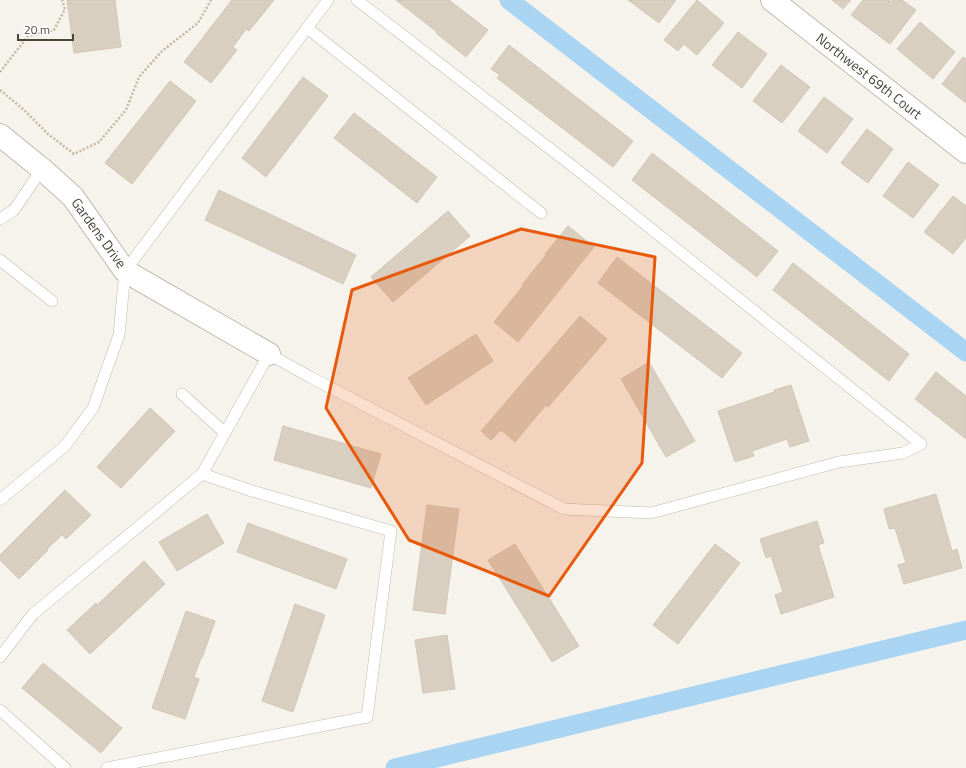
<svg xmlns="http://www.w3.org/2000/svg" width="966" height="768" viewBox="0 0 966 768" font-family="'Titillium Web',sans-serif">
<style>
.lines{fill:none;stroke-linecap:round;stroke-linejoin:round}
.canal{stroke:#a9d4f2;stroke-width:19}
.building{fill:#d8cfc1;stroke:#d3c7b4}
.service-casing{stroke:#c2bbae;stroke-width:12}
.minor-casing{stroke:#c2bbae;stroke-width:24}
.path{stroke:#c4b79f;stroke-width:2.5;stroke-dasharray:2 2;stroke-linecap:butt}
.service{stroke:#fff;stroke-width:11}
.minor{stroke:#fff;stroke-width:22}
.marked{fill:#e8590c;fill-opacity:0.2;stroke:#e8590c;stroke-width:3;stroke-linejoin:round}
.labels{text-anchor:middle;stroke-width:3;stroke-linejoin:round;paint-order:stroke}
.street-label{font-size:14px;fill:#4b4439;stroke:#fff}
</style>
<rect width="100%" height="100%" fill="#f6f3ec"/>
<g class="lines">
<g class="canal">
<path d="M509,0L966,352"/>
<path d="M395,768L966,630"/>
</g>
</g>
<g class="building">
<path d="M67,0H115L121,47L74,53Z"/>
<path d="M232,0H274L249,31L246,29L233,47L237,50L211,83L184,62Z"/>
<path d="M396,0H449L488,30L466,57L436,33L437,32Z"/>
<path d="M628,0H676L659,23Z"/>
<path d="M697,0L724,23L697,55L684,44L678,51L664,40Z"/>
<path d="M832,0H851L843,9Z"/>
<path d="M863,0H889L891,2L893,0H902L916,10L890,44L851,15Z"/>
<path d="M920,22L955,52L933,79L897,49Z"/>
<path d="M738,32L767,54L742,88L712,65Z"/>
<path d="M509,45L633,141L613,167L497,78L500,75L491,69Z"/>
<path d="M963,57L966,59V103L942,84Z"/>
<path d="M781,65L810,87L782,123L753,101Z"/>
<path d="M303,77L328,96L266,177L242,158Z"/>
<path d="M170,81L196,101L132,184L105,163Z"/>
<path d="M824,97L853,119L827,153L798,131Z"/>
<path d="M354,113L437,177L417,203L334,138Z"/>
<path d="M867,129L893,149L868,183L841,163Z"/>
<path d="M652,153L778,251L757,277L632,180Z"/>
<path d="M908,162L939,185L913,218L883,196Z"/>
<path d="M219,190L356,255L343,284L205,220Z"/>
<path d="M953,196L966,206V238L953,254L924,232Z"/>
<path d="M448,211L470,236L393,302L371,277Z"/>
<path d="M568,226L594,247L518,342L494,322L523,286L522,285L546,255L545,254Z"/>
<path d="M617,257L742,353L722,378L598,283Z"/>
<path d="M793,263L909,354L889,381L773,290Z"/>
<path d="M580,316L607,339L548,407L546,405L515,442L501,430L491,440L481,431Z"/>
<path d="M476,334L493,361L426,405L408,378Z"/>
<path d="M649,362L695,441L666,457L621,379Z"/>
<path d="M936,372L966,396V439L915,399Z"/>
<path d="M791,385L809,441L790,447L787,439L752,451L754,456L735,462L718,411L774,392V390Z"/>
<path d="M150,408L175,431L121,488L97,467Z"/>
<path d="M283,426L381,454L371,488L274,460Z"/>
<path d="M65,490L91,515L66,539L62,535L47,549L48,550L19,579L0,560V555Z"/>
<path d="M936,494L952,551L957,549L962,568L904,584L898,565L906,563L895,528L889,529L884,509Z"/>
<path d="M427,505L459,509L445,614L413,610Z"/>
<path d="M207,514L224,543L177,571L159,542Z"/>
<path d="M817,521L824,543L818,545L834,597L781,614L775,595L783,592L771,556L766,558L760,539Z"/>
<path d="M248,523L347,559L336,589L237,552Z"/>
<path d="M515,544L579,646L552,662L488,560Z"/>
<path d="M715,544L740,563L678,644L653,625Z"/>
<path d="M144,561L165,584L90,654L67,630L96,603L97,605Z"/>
<path d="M295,604L325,615L293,712L262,701Z"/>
<path d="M186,611L215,621L202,658H201L194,677L199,679L185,719L152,708Z"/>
<path d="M447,635L455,689L423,693L415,640Z"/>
<path d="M43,663L122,728L101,753L22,688Z"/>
</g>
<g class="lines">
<defs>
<g id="service">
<path d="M307,28L541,213"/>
<path d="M0,219L14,210L42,169"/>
<path d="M0,260L52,301"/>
<path d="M182,394L225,433"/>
<path d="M202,474L269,354L310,377L564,509L651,513L839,462L903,453L921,444L575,168L357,0"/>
<path d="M0,500L65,446L93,408L119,335L125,271L328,0"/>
<path d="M0,657L33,614L202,474L252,491L391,531L367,717L107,768"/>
<path d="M0,710L65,768"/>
</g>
<g id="minor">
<path d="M772,0L966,152"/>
<path d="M0,135L42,169L73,197L125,271L269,354"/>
</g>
</defs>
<use href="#service" class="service-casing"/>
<use href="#minor" class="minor-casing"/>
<g class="path">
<path d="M0,72L28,36L54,30L65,9L62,0"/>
<path d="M0,90L24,110L48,134L74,154L99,142L126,110L139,77L162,51L198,23L211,0"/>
</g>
<use href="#service" class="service"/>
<use href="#minor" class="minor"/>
</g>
<path class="marked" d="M521,229L655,257L642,463L549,596L409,540L326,408L352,290Z"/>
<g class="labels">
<g class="street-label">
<text transform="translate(869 76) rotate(38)" y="5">Northwest 69th Court</text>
<text transform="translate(99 233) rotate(54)" y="5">Gardens Drive</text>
</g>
</g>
<path d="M18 34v6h55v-6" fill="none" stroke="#4b4439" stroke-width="2"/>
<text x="24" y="34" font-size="12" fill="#4b4439" stroke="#ffffff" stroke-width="3" paint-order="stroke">20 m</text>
</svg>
